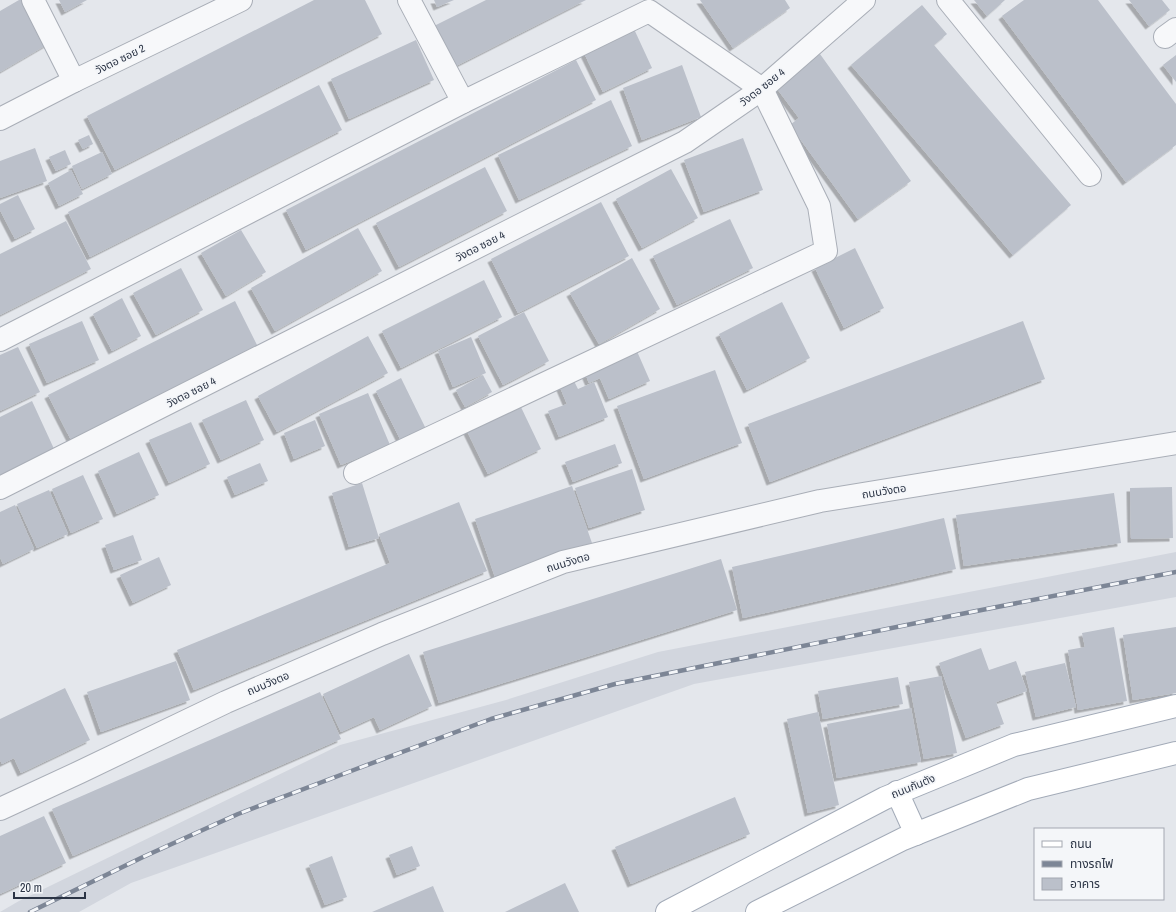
<svg xmlns="http://www.w3.org/2000/svg" width="1176" height="912" viewBox="0 0 1176 912" font-family="'Archivo Narrow','Noto Sans Thai',sans-serif">
<style>
.built{fill:#d2d6de}
.building{fill:#bbc0ca;filter:url(#shadow)}
.lines{fill:none;stroke-linecap:round;stroke-linejoin:round}
.minor-casing{stroke:#a9aeb7;stroke-width:24}
.major-casing{stroke:#a3abb8;stroke-width:24}
.minor{stroke:#f7f8fa;stroke-width:22}
.major{stroke:#fff;stroke-width:22}
.rail-casing{stroke:#7d8696;stroke-width:4.5}
.rail{stroke:#f4f6f9;stroke-width:3;stroke-dasharray:9;stroke-linecap:butt}
.labels{text-anchor:middle;stroke-width:3.5;stroke-linejoin:round;paint-order:stroke}
.street-label{font-size:11px;fill:#2b3445;stroke:#f4f6f9}
</style>
<defs>
<filter id="shadow"><feDropShadow dx="-3.5" dy="3.5" stdDeviation="0" flood-color="#0004"/></filter>
</defs>
<rect width="100%" height="100%" fill="#e4e7ec"/>
<path class="built" d="M1176,552V597L694,684L131,883L79,912H0L19,901L340,745L506,700L658,652Z"/>
<g class="building">
<path d="M19,0H23L48,44L0,72V11Z"/>
<path d="M59,0H87L65,12Z"/>
<path d="M314,0H365L382,34L115,170L87,116Z"/>
<path d="M434,0H454L437,7Z"/>
<path d="M486,0H586L454,67L434,26Z"/>
<path d="M700,0H785L790,8L733,48Z"/>
<path d="M974,0H1005L987,16Z"/>
<path d="M1024,0H1098L1176,104V145L1126,182L1002,16Z"/>
<path d="M1129,0H1162L1170,10L1149,26Z"/>
<path d="M922,5L947,34L934,45L1071,205L1013,255L851,65Z"/>
<path d="M634,29L652,68L603,92L584,53Z"/>
<path d="M416,40L434,80L349,119L331,79Z"/>
<path d="M820,54L911,181L858,219L790,125L799,118L775,86Z"/>
<path d="M1176,55V82L1163,65Z"/>
<path d="M576,60L596,100L306,250L286,210Z"/>
<path d="M682,65L701,117L642,140L623,88Z"/>
<path d="M319,85L342,130L90,257L68,212Z"/>
<path d="M611,100L632,146L519,200L498,155Z"/>
<path d="M89,135L93,144L83,149L78,140Z"/>
<path d="M743,138L763,190L704,212L684,160Z"/>
<path d="M35,148L47,181L0,198V161Z"/>
<path d="M65,150L71,164L56,171L49,157Z"/>
<path d="M102,152L112,174L82,189L72,166Z"/>
<path d="M485,167L507,211L399,267L376,223Z"/>
<path d="M671,169L698,218L642,248L616,199Z"/>
<path d="M71,170L83,194L59,206L48,183Z"/>
<path d="M18,195L35,229L15,239L0,210V204Z"/>
<path d="M601,202L629,256L518,313L491,259Z"/>
<path d="M730,219L753,268L677,305L653,256Z"/>
<path d="M66,221L91,269L0,315V254Z"/>
<path d="M358,228L382,271L275,331L251,288Z"/>
<path d="M241,230L266,272L226,296L201,253Z"/>
<path d="M855,248L884,308L844,328L815,268Z"/>
<path d="M632,258L660,309L599,344L570,293Z"/>
<path d="M181,268L203,310L156,335L133,293Z"/>
<path d="M484,280L502,317L401,368L382,331Z"/>
<path d="M122,298L141,336L112,351L93,314Z"/>
<path d="M235,301L259,349L72,442L48,395Z"/>
<path d="M782,302L810,358L747,390L719,334Z"/>
<path d="M524,312L549,361L503,385L478,336Z"/>
<path d="M82,321L99,360L47,383L29,344Z"/>
<path d="M1023,321L1045,379L770,482L748,424Z"/>
<path d="M368,336L388,373L277,432L258,396Z"/>
<path d="M471,337L486,373L453,387L438,351Z"/>
<path d="M18,347L40,392L0,411V355Z"/>
<path d="M636,349L650,381L609,399L600,378L589,383L584,371Z"/>
<path d="M715,370L742,443L644,479L617,406Z"/>
<path d="M483,375L492,392L465,407L456,390Z"/>
<path d="M401,378L426,429L401,441L376,391Z"/>
<path d="M573,379L578,389L594,382L608,417L559,437L548,411L567,404L559,385Z"/>
<path d="M368,393L390,445L341,465L319,414Z"/>
<path d="M246,400L264,440L221,460L202,420Z"/>
<path d="M32,401L55,451L0,477V417Z"/>
<path d="M519,403L541,449L488,474L466,429Z"/>
<path d="M315,420L325,446L294,459L284,433Z"/>
<path d="M191,422L210,464L169,483L149,440Z"/>
<path d="M615,444L622,463L573,482L565,462Z"/>
<path d="M139,452L159,495L117,514L98,471Z"/>
<path d="M260,463L268,481L235,495L227,477Z"/>
<path d="M632,469L645,510L589,528L575,488Z"/>
<path d="M83,475L103,519L71,533L52,489Z"/>
<path d="M362,483L379,538L349,547L332,493Z"/>
<path d="M572,486L592,543L495,577L475,519Z"/>
<path d="M1172,487L1173,538L1131,539L1130,488Z"/>
<path d="M49,490L68,534L37,548L17,504Z"/>
<path d="M1114,493L1121,543L964,566L956,515Z"/>
<path d="M459,502L487,571L194,690L177,650L390,563L379,534Z"/>
<path d="M15,505L34,549L3,564L0,557V512Z"/>
<path d="M944,518L956,569L743,618L732,567Z"/>
<path d="M133,535L142,560L114,570L105,545Z"/>
<path d="M159,557L171,585L133,603L120,575Z"/>
<path d="M721,559L737,610L439,703L423,652Z"/>
<path d="M1114,627L1127,701L1078,710L1068,650L1085,647L1082,633Z"/>
<path d="M1176,627V693L1133,700L1123,635Z"/>
<path d="M981,648L989,670L1016,661L1027,691L996,702L1004,724L966,738L939,663Z"/>
<path d="M409,654L432,706L380,730L374,717L341,732L323,694Z"/>
<path d="M176,661L190,700L101,732L87,692Z"/>
<path d="M1065,663L1076,707L1036,717L1025,672Z"/>
<path d="M941,676L957,753L924,759L909,682Z"/>
<path d="M898,677L903,704L823,719L818,691Z"/>
<path d="M65,688L90,740L21,773L14,758L2,764L0,760V719Z"/>
<path d="M320,692L341,739L73,856L52,809Z"/>
<path d="M911,708L921,762L837,778L827,724Z"/>
<path d="M818,712L839,805L808,813L787,719Z"/>
<path d="M735,797L750,834L631,884L615,847Z"/>
<path d="M44,816L66,863L0,894V836Z"/>
<path d="M412,846L420,866L397,875L389,855Z"/>
<path d="M332,856L347,897L325,905L309,865Z"/>
<path d="M565,883L579,912H505Z"/>
<path d="M433,886L444,912H372Z"/>
</g>
<g class="lines">
<defs>
<g id="minor">
<path d="M33,0L74,81"/>
<path d="M409,0L463,102"/>
<path d="M948,0L1090,175"/>
<path d="M1165,37L1176,29"/>
<path d="M0,119L74,81L241,0"/>
<path d="M0,340L463,102L649,11L762,89L819,206L826,251L355,473"/>
<path d="M0,488L685,142L762,89L864,0"/>
<path d="M0,809L80,772L226,702L382,634L563,562L820,501L1176,443"/>
</g>
<g id="major">
<path d="M897,792L916,834"/>
<path d="M667,912L885,798L1014,745L1176,706"/>
<path d="M757,912L903,839L1028,789L1176,753"/>
</g>
</defs>
<use href="#minor" class="minor-casing"/>
<use href="#major" class="major-casing"/>
<use href="#minor" class="minor"/>
<use href="#major" class="major"/>
<defs>
<path id="rail" d="M30,912L143,857L238,814L359,768L491,719L615,684L956,615L1176,572"/>
</defs>
<use href="#rail" class="rail-casing"/>
<use href="#rail" class="rail"/>
</g>
<g class="labels">
<g class="street-label">
<text transform="translate(120 59) rotate(-26)" y="4">วังตอ ซอย 2</text>
<text transform="translate(762 87) rotate(-38)" y="4">วังตอ ซอย 4</text>
<text transform="translate(480 246) rotate(-27)" y="4">วังตอ ซอย 4</text>
<text transform="translate(191 392) rotate(-27)" y="4">วังตอ ซอย 4</text>
<text transform="translate(884 491) rotate(-9)" y="4">ถนนวังตอ</text>
<text transform="translate(568 562) rotate(-17)" y="4">ถนนวังตอ</text>
<text transform="translate(268 683) rotate(-23)" y="4">ถนนวังตอ</text>
<text transform="translate(913 786) rotate(-22)" y="4">ถนนกันตัง</text>
</g>
</g>
<rect x="1034" y="828" width="130" height="72" fill="#f4f6f9" stroke="#a4a8b1"/>
<rect x="1042" y="841" width="20" height="6" fill="#ffffff" stroke="#a4a8b1"/>
<text x="1070" y="848" font-size="12" fill="#2b3445">ถนน</text>
<rect x="1042" y="861" width="20" height="6" fill="#7d8696" stroke="#a4a8b1"/>
<text x="1070" y="868" font-size="12" fill="#2b3445">ทางรถไฟ</text>
<rect x="1042" y="878" width="20" height="12" fill="#bbc0ca" stroke="#a4a8b1"/>
<text x="1070" y="888" font-size="12" fill="#2b3445">อาคาร</text>
<path d="M14 892v6h71v-6" fill="none" stroke="#2b3445" stroke-width="2"/>
<text x="20" y="892" font-size="12" fill="#2b3445" stroke="#f4f6f9" stroke-width="3" paint-order="stroke">20 m</text>
</svg>
